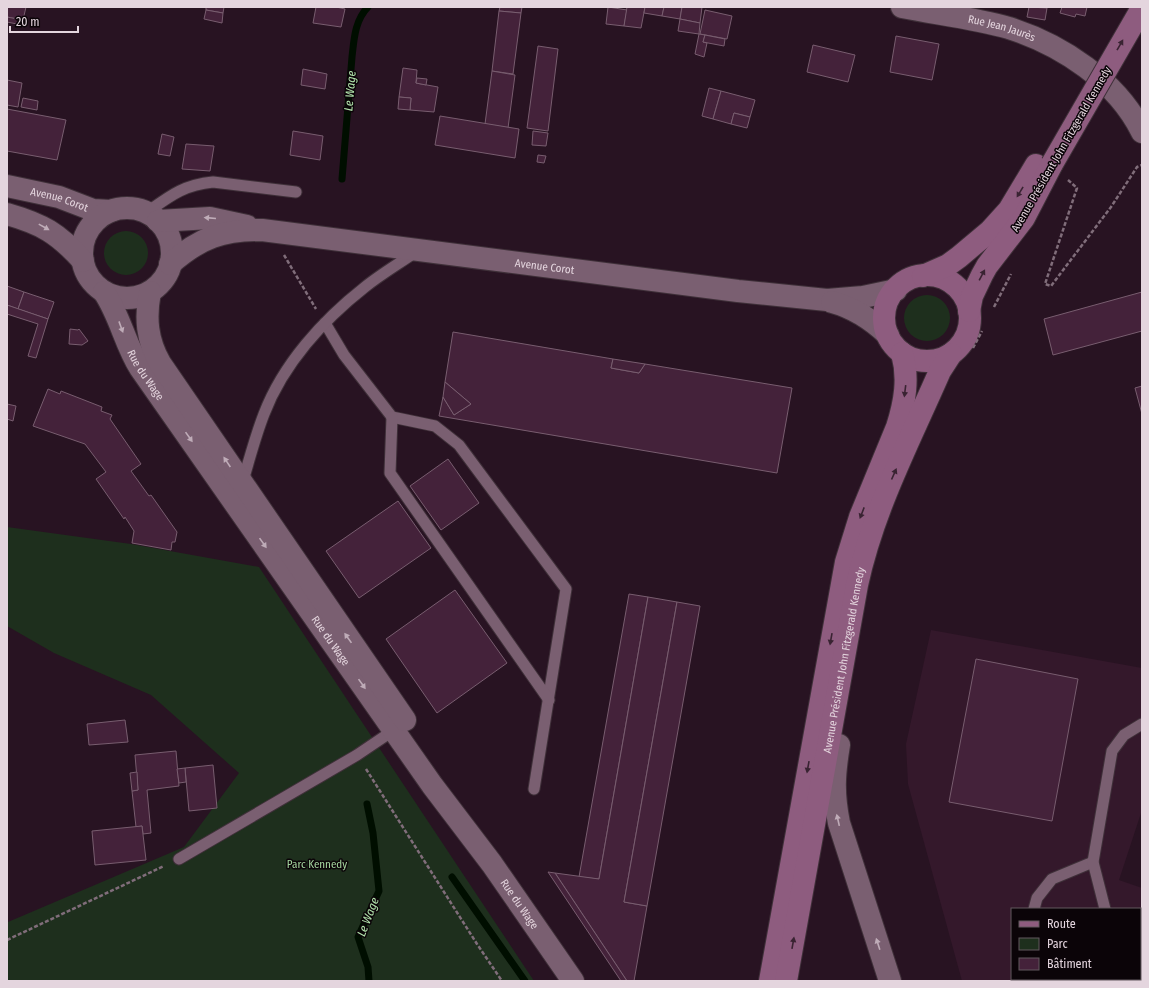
<svg xmlns="http://www.w3.org/2000/svg" width="1149" height="988" viewBox="0 0 1149 988" font-family="'Fira Sans Condensed',sans-serif">
<style>
.built{fill:#34182b}
.green{fill:#1e2f1d}
.lines{fill:none;stroke-linecap:round;stroke-linejoin:round}
.stream{stroke:#000e00;stroke-width:7}
.building{fill:#44223a;stroke:#785d6f}
.service-casing{stroke:#3f3039;stroke-width:13}
.minor-casing{stroke:#3f3039;stroke-width:24}
.tertiary-casing{stroke:#3f3039;stroke-width:24}
.secondary-casing{stroke:#3f3039;stroke-width:24}
.path{stroke:#806d7a;stroke-width:2.5;stroke-dasharray:4 2;stroke-linecap:butt}
.service{stroke:#7a5f71;stroke-width:11}
.minor{stroke:#7a5f71;stroke-width:22}
.tertiary{stroke:#7a5f71;stroke-width:22}
.secondary{stroke:#8e5c7f;stroke-width:22}
.secondary-bridge-casing{stroke:#3f3039;stroke-width:24;stroke-linecap:butt}
.secondary-bridge{stroke:#8e5c7f;stroke-width:22}
.oneway{fill:#392332}
.oneway2{fill:#bfacb8}
.labels{text-anchor:middle;stroke-width:3;stroke-linejoin:round;paint-order:stroke}
.street-label{font-size:11px;fill:#e4d5de;stroke:#0b0408}
.park-label{font-size:11px;fill:#a6d8a0;stroke:#0b0408}
.water-label{font-size:12px;font-style:italic;fill:#b4e6ae;stroke:#0b0408}
</style>
<rect width="100%" height="100%" fill="#281322"/>
<path class="built" d="M931,630L1142,668V810L1119,880L1142,888V913L1140,923V909H1012V979H1133L1134,981H962L908,784L906,744Z"/>
<g class="green">
<circle cx="126" cy="253" r="22"/>
<circle cx="927" cy="318" r="23"/>
<path d="M7,527L131,544L259,567L534,981H7L8,922L184,847L239,773L151,695L54,653L7,626Z"/>
</g>
<g class="lines">
<g class="stream">
<path d="M342,179L352,57C354,39 355,20 368,7"/>
<path d="M367,804L373,833L379,891L358,937L368,967L369,981"/>
<path d="M452,877L525,981"/>
</g>
</g>
<g class="building">
<path d="M7,7H26L23,20L7,17Z"/>
<path d="M206,7H224L223,13L206,10Z"/>
<path d="M316,7H336L345,9L341,27L313,23Z"/>
<path d="M500,7H522L521,13L499,11Z"/>
<path d="M608,7L627,10L624,26L606,24Z"/>
<path d="M627,7H645L641,28L624,26Z"/>
<path d="M645,7H664L662,16L644,13Z"/>
<path d="M664,7H682L680,19L662,16Z"/>
<path d="M682,7H702L700,23L680,19Z"/>
<path d="M1029,7L1047,8L1045,20L1027,17Z"/>
<path d="M1062,7H1087L1085,16L1076,14L1075,17L1060,13Z"/>
<path d="M206,10L223,13L222,23L204,19Z"/>
<path d="M705,10L732,16L727,39L700,34Z"/>
<path d="M499,11L521,13L513,74L492,71Z"/>
<path d="M7,17L23,20L22,25L7,22Z"/>
<path d="M680,19L700,23L699,34L678,31Z"/>
<path d="M699,34L705,35L703,42L707,43L704,57L695,54Z"/>
<path d="M705,35L725,39L724,46L703,42Z"/>
<path d="M896,36L939,44L932,80L890,72Z"/>
<path d="M813,45L855,55L848,82L807,72Z"/>
<path d="M538,46L558,49L548,131L527,128Z"/>
<path d="M403,68L417,70L416,83L438,87L434,112L410,110L411,98L399,97Z"/>
<path d="M303,69L327,74L325,89L301,85Z"/>
<path d="M492,71L515,75L508,128L485,124Z"/>
<path d="M417,78L427,79L426,85L416,83Z"/>
<path d="M7,80L22,83L18,107L7,105Z"/>
<path d="M709,88L721,91L713,119L702,116Z"/>
<path d="M721,91L755,100L750,117L734,113L731,124L713,119Z"/>
<path d="M399,97L411,98L410,110L398,109Z"/>
<path d="M23,98L38,101L37,110L21,107Z"/>
<path d="M7,109L66,120L57,160L7,151Z"/>
<path d="M734,113L750,117L747,128L731,124Z"/>
<path d="M440,116L519,129L515,158L435,145Z"/>
<path d="M293,131L323,136L320,160L290,155Z"/>
<path d="M533,131L548,133L546,146L532,145Z"/>
<path d="M162,134L174,137L170,156L158,154Z"/>
<path d="M186,144L214,146L210,171L182,169Z"/>
<path d="M538,155L546,156L544,163L537,162Z"/>
<path d="M7,286L24,292L18,309L7,305Z"/>
<path d="M24,292L54,302L48,319L18,309Z"/>
<path d="M1142,292V331L1053,355L1044,319Z"/>
<path d="M7,305L48,319L36,358L28,356L38,324L7,314Z"/>
<path d="M70,329L78,330L79,329L88,341L82,345L69,344Z"/>
<path d="M453,332L613,359L611,368L639,373L645,364L792,388L777,473L439,416L443,397L454,415L471,404L445,382Z"/>
<path d="M613,359L645,364L639,373L611,368Z"/>
<path d="M445,382L471,404L454,415L443,397Z"/>
<path d="M1142,386V414L1135,388Z"/>
<path d="M48,389L60,394L61,391L102,407L101,411L112,415L110,419L141,464L131,471L149,496L151,495L177,532L175,542H172L171,550L132,543L134,531L125,517L124,519L96,479L106,472L85,444L33,426Z"/>
<path d="M7,404L16,406L13,421L7,419Z"/>
<path d="M448,459L479,503L441,530L410,486Z"/>
<path d="M398,501L431,548L359,598L326,551Z"/>
<path d="M455,590L507,663L437,713L386,639Z"/>
<path d="M629,594L648,597L599,879L579,877Z"/>
<path d="M648,597L677,602L624,902L647,906L634,981H627L555,873L599,879Z"/>
<path d="M677,602L700,606L647,906L624,902Z"/>
<path d="M976,659L1078,679L1052,821L949,802Z"/>
<path d="M125,720L128,742L89,745L87,724Z"/>
<path d="M176,751L179,786L147,790L151,833L143,834L142,826L136,827L132,791L138,790L135,755Z"/>
<path d="M213,765L217,808L189,811L185,768Z"/>
<path d="M185,768L186,782L179,783L177,769Z"/>
<path d="M137,772L138,790L132,791L130,773Z"/>
<path d="M142,826L146,860L95,865L92,831Z"/>
<path d="M548,872L555,873L627,981H621Z"/>
</g>
<g class="lines">
<defs>
<g id="service">
<path d="M146,213C170,196 183,185 213,182L296,192"/>
<path d="M325,323L344,355L392,417L435,426L459,445L566,589L534,789"/>
<path d="M392,417L390,473L549,700"/>
<path d="M242,484C249,461 255,437 264,414C283,364 323,320 365,287C381,274 400,263 417,251"/>
<path d="M179,859L357,755L397,728"/>
<path d="M1034,909L1037,898L1052,879L1093,862"/>
<path d="M1105,909L1093,862L1112,751L1124,735L1142,724"/>
<path d="M1046,979V981"/>
<path d="M1123,979L1124,981"/>
</g>
<g id="minor">
<path id="s1" d="M902,7C937,14 975,18 1009,28C1062,45 1117,81 1142,132"/>
<path d="M839,745C834,775 833,793 839,823L890,981"/>
</g>
<g id="tertiary">
<path id="s2" d="M7,186L59,197L93,210L111,211"/>
<circle cx="127" cy="253" r="45"/>
<path d="M7,214C42,224 58,233 83,261"/>
<path d="M158,221L210,218L247,226"/>
<path id="s3" d="M170,264C201,237 222,230 262,230L738,291L827,300L863,297L896,290"/>
<path id="s4" d="M104,292C120,316 125,344 140,368L432,785L492,864L573,981"/>
<path d="M150,292C145,318 147,340 160,363L405,720"/>
<path d="M832,302C854,308 871,319 888,335"/>
</g>
<g id="secondary">
<circle cx="927" cy="318" r="43"/>
<path d="M923,276L948,265L959,257L990,231L1009,210L1036,165"/>
<path d="M969,311L972,296L982,275L987,266L1024,218L1052,164"/>
<path d="M770,981L846,562L860,517L897,427C905,402 909,378 902,353"/>
<path id="s5" d="M786,981L857,585C873,510 909,442 940,371L951,354"/>
</g>
</defs>
<use href="#service" class="service-casing"/>
<use href="#minor" class="minor-casing"/>
<use href="#tertiary" class="tertiary-casing"/>
<use href="#secondary" class="secondary-casing"/>
<g class="path">
<path d="M1068,180L1077,188L1045,284L1051,286L1111,207L1137,167L1142,165"/>
<path d="M284,255L316,309"/>
<path d="M994,307L1011,274"/>
<path d="M973,348L982,331"/>
<path d="M366,769L477,944L502,981"/>
<path d="M7,940L164,866"/>
</g>
<use href="#service" class="service"/>
<use href="#minor" class="minor"/>
<use href="#tertiary" class="tertiary"/>
<use href="#secondary" class="secondary"/>
<defs>
<path id="secondary-bridge" d="M1052,164L1142,8"/>
</defs>
<use href="#secondary-bridge" class="secondary-bridge-casing"/>
<use href="#secondary-bridge" class="secondary-bridge"/>
</g>
<defs><path id="oneway-solid" d="M-6-.8H1V-3.2L6.5 0L1 3.2V.8H-6Z"/></defs>
<g class="oneway">
<use href="#oneway-solid" transform="translate(1120 45) rotate(-60)"/>
<use href="#oneway-solid" transform="translate(1020 192) rotate(121)"/>
<use href="#oneway-solid" transform="translate(982 275) rotate(-62)"/>
<use href="#oneway-solid" transform="translate(905 391) rotate(97)"/>
<use href="#oneway-solid" transform="translate(894 474) rotate(-66)"/>
<use href="#oneway-solid" transform="translate(862 513) rotate(111)"/>
<use href="#oneway-solid" transform="translate(831 639) rotate(100)"/>
<use href="#oneway-solid" transform="translate(808 767) rotate(100)"/>
<use href="#oneway-solid" transform="translate(793 943) rotate(-80)"/>
</g>
<g class="oneway2">
<use href="#oneway-solid" transform="translate(210 218) rotate(-175)"/>
<use href="#oneway-solid" transform="translate(44 227) rotate(29)"/>
<use href="#oneway-solid" transform="translate(121 327) rotate(70)"/>
<use href="#oneway-solid" transform="translate(189 437) rotate(55)"/>
<use href="#oneway-solid" transform="translate(227 462) rotate(-124)"/>
<use href="#oneway-solid" transform="translate(263 543) rotate(55)"/>
<use href="#oneway-solid" transform="translate(348 638) rotate(-125)"/>
<use href="#oneway-solid" transform="translate(362 684) rotate(55)"/>
<use href="#oneway-solid" transform="translate(838 820) rotate(-103)"/>
<use href="#oneway-solid" transform="translate(878 944) rotate(-108)"/>
</g>
<g class="labels">
<g class="street-label">
<text dy="4" stroke="none"><textPath href="#s1" startOffset="102">Rue Jean Jaurès</textPath></text>
<text transform="translate(1061 149) rotate(-60)" y="4">Avenue Président John Fitzgerald Kennedy</text>
<text dy="4" stroke="none"><textPath href="#s2" startOffset="54">Avenue Corot</textPath></text>
<text dy="4" stroke="none"><textPath href="#s3" startOffset="386">Avenue Corot</textPath></text>
<text dy="4" stroke="none"><textPath href="#s4" startOffset="93">Rue du Wage</textPath></text>
<text dy="4" stroke="none"><textPath href="#s4" startOffset="417">Rue du Wage</textPath></text>
<text dy="4" stroke="none"><textPath href="#s5" startOffset="326">Avenue Président John Fitzgerald Kennedy</textPath></text>
<text dy="4" stroke="none"><textPath href="#s4" startOffset="741">Rue du Wage</textPath></text>
</g>
<g class="park-label">
<text x="317" y="868">Parc Kennedy</text>
</g>
<g class="water-label">
<text transform="translate(350 91) rotate(-85)" y="4">Le Wage</text>
<text transform="translate(368 917) rotate(-69)" y="4">Le Wage</text>
</g>
</g>
<rect width="1149" height="988" fill="none" stroke="#e4d5de" stroke-width="16"/>
<rect x="1011" y="908" width="130" height="72" fill="#0b0408" stroke="#62585e"/>
<rect x="1019" y="921" width="20" height="6" fill="#8e5c7f" stroke="#62585e"/>
<text x="1047" y="928" font-size="12" fill="#e4d5de">Route</text>
<rect x="1019" y="938" width="20" height="12" fill="#1e2f1d" stroke="#62585e"/>
<text x="1047" y="948" font-size="12" fill="#e4d5de">Parc</text>
<rect x="1019" y="958" width="20" height="12" fill="#44223a" stroke="#62585e"/>
<text x="1047" y="968" font-size="12" fill="#e4d5de">Bâtiment</text>
<path d="M10 26v6h68v-6" fill="none" stroke="#e4d5de" stroke-width="2"/>
<text x="16" y="26" font-size="12" fill="#e4d5de" stroke="#0b0408" stroke-width="3" paint-order="stroke">20 m</text>
</svg>
